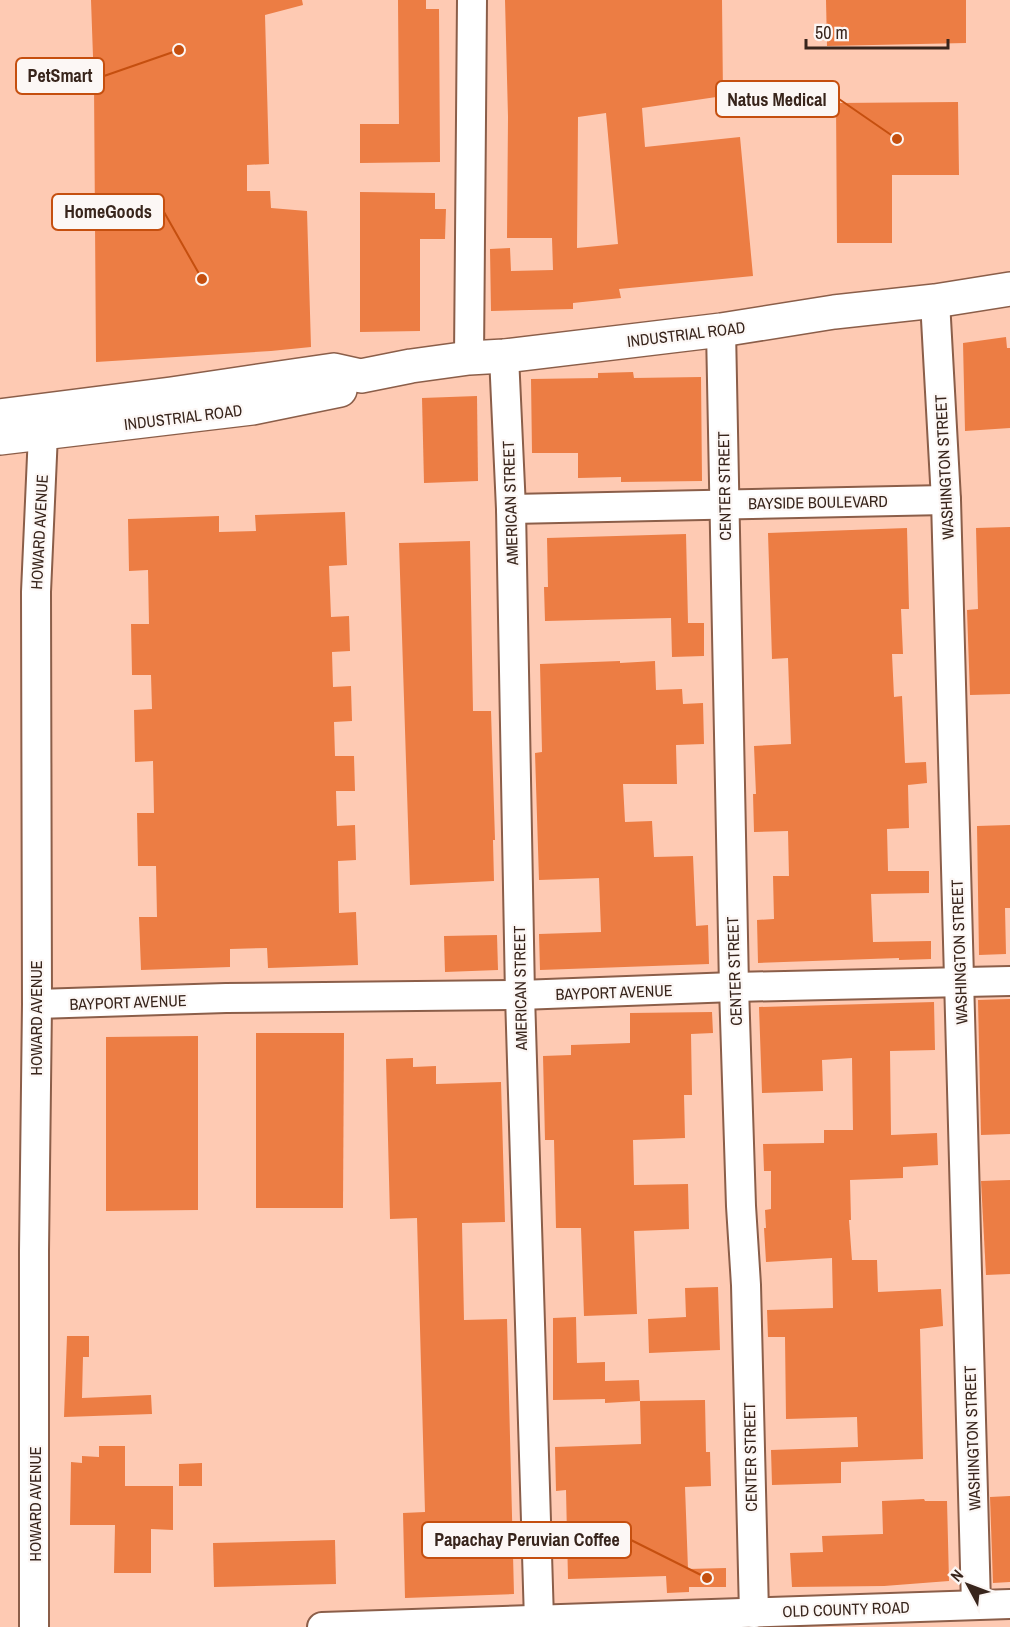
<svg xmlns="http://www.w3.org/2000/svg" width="1010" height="1627" viewBox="0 0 1010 1627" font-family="'Archivo Narrow',sans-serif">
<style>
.building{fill:#ec7d44;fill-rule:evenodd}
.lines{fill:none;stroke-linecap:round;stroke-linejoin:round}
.minor-casing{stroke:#8b5e49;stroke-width:32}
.major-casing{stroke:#8b5e49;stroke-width:36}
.minor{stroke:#fff;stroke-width:28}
.major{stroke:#fff;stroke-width:33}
.labels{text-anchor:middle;stroke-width:4.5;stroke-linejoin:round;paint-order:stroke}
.street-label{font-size:16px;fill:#38251c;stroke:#fcf7f5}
.leader{fill:none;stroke:#c54f0f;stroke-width:2}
.callout-dot{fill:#c54f0f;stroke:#fcf7f5;stroke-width:2}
.callout{fill:#fcf7f5;stroke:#c54f0f;stroke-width:2}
.callout-label{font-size:18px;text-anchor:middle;font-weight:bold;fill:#38251c}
</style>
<rect width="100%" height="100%" fill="#fecab3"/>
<g class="building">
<path d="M91,0H302L303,5L265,15L269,164L247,165V191H270L271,208L307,211L311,347L271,351L96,362L94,85Z"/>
<path d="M398,0H426V9H439L440,162L360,163V124H399Z"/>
<path d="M505,0H722L723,96L642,108L645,147L740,137L753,276L619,289L621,298L573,303V309L491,311L490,249L510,248L511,271L553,270L552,238H507L508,117ZM606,113L618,244L577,248L578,117Z"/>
<path d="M826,0H966V43L827,46Z"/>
<path d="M958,102L959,175H892V243H837L836,103Z"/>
<path d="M360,192L435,193V209H446L445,239H420V331L360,332Z"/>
<path d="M1006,337L1007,348H1010V428L965,431L963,343Z"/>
<path d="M633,372L634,378L701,377L702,481L621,482V477L578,478V453H532L531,379L598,378V373Z"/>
<path d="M477,396L478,481L424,483L422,398Z"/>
<path d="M345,512L347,565L329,566L331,617L349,616L350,651L332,652L333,687L351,686L352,721L334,722L335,756H354L355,791H336L337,826L355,825L356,860L338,861L339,913L356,912L358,965L268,968L267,948L230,949V967L141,970L139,917H157L156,866H138L137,813H154L153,761L135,762L134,710L152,709L151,675H132L131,624H149L148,570L129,571L128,519L219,516V532L256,531L255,515Z"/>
<path d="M1010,527V694L970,695L967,610L978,609L976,528Z"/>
<path d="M907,528L909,609H901L903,654H892L894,697L902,696L905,763L926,762L927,783L908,785L909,828L887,829L888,871H929V893L871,894L873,942L931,941V959L899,960V958L758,963L757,920L774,919L773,876H789L788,831L754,832L753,794H756L754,746L791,744L788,658L772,659L768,533Z"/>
<path d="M686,534L688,623H704V656L672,657L671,618L545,621L544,587H548L547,538Z"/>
<path d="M470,541L473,711H491L495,840H493L494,881L410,885L399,543Z"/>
<path d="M620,661V663L655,661L656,690L682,689L683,704L703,703L704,744L676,745L677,784H623L625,822L652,821L654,857L693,856L696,926L708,925L709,964L540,970L539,934L601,932L599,878L539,880L535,753L542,752L540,664Z"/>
<path d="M1010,825V908H1005L1006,954L979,955L977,826Z"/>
<path d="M497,935L498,970L445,972L444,936Z"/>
<path d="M1010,999V1134L981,1135L978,1000Z"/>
<path d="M934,1002L935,1050L890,1051L891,1135L937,1133L938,1165L903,1167V1178L850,1180L851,1220H849L852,1260H877L878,1292L941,1289L943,1326L920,1329L923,1459L841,1462V1483L772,1485L771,1450L858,1447L857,1417L786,1419L785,1337H768L767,1310L833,1308L832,1258L766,1262L764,1228H766L765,1210L771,1209V1171H764L763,1144L824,1143V1130H853L852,1058L822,1060L823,1091L762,1093L759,1007Z"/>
<path d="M712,1012L713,1033L691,1034L692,1095H684L685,1138L633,1140L634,1185L688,1184L689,1229L634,1231L637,1314L584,1316L581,1228H556L554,1140H545L543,1056L571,1055V1045L630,1043V1013Z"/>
<path d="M256,1033H344L343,1208H256Z"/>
<path d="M198,1036V1210L106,1211V1037Z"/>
<path d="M413,1058V1067L436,1066V1084L501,1082L505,1222L462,1223L464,1320L507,1319L514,1594L405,1598L403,1513L425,1512L417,1218L390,1219L386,1059Z"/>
<path d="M1010,1180V1274L986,1275L981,1181Z"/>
<path d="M718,1287L720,1350L649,1353L648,1319L686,1317L685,1288Z"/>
<path d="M576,1317L577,1363L605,1362V1381L639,1380L640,1401L605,1403V1399L553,1400V1318Z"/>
<path d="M67,1336H89V1357H83L82,1398L151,1395L152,1414L64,1417Z"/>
<path d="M705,1400L706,1452H710L711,1486L685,1487L688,1569L726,1568V1587H689V1592L667,1593L666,1576L568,1579L566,1490L556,1491L555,1447L641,1444L640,1401Z"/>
<path d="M99,1446H125V1486H173V1530L151,1529V1573H114L115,1525H70L71,1462L82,1463V1456L99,1457Z"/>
<path d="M202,1463V1486H179V1464Z"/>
<path d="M1010,1496V1582L993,1583L990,1497Z"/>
<path d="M924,1499L925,1501H947L949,1581L884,1586L792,1587L790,1553L823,1552L822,1536L883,1534L882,1501Z"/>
<path d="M335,1540L336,1584L214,1587L213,1543Z"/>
</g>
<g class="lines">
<defs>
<g id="minor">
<path d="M935,301L946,500L976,1604"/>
<path d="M721,330L734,987L741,1206L746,1285L754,1613"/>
<path d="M504,356L511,509L520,995L539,1620"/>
<path d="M469,358L472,0"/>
<path d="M511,509L946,500"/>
<path d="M37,1004L226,998L520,995L734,987L1010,981"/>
<path d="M34,1627V1251L37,1004L36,592L44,411"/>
<path d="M322,1627L1010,1604"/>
</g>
<g id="major">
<path d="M0,416L171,394L334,370L361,376L411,366L469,358L504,356L721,330L834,312L935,301L1010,289"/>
<path d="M0,438L252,408L340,390"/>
</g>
</defs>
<use href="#minor" class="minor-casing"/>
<use href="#major" class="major-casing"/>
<use href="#minor" class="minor"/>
<use href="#major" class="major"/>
</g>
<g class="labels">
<g class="street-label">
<text transform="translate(686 334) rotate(-7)" y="6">INDUSTRIAL ROAD</text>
<text transform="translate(183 417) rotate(-7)" y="6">INDUSTRIAL ROAD</text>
<text transform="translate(944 467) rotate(-93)" y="6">WASHINGTON STREET</text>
<text transform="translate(724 486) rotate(-91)" y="6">CENTER STREET</text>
<text transform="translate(818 502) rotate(-1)" y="6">BAYSIDE BOULEVARD</text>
<text transform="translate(510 503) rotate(-92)" y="6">AMERICAN STREET</text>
<text transform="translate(39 532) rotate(-87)" y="6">HOWARD AVENUE</text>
<text transform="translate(959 952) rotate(-92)" y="6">WASHINGTON STREET</text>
<text transform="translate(734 971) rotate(-92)" y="6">CENTER STREET</text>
<text transform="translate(520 988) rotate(-91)" y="6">AMERICAN STREET</text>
<text transform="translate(614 992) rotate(-2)" y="6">BAYPORT AVENUE</text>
<text transform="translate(128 1002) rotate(-2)" y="6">BAYPORT AVENUE</text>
<text transform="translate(36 1018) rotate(-90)" y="6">HOWARD AVENUE</text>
<text transform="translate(972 1438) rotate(-92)" y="6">WASHINGTON STREET</text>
<text transform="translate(750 1457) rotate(-91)" y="6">CENTER STREET</text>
<text transform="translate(35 1504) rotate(-90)" y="6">HOWARD AVENUE</text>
<text transform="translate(846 1609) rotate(-2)" y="6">OLD COUNTY ROAD</text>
</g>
</g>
<path class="leader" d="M179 50L104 76M897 139L839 99M202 279L164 212M707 1578L631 1540"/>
<g class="callout-dot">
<circle cx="179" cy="50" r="6"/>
<circle cx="897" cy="139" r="6"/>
<circle cx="202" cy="279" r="6"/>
<circle cx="707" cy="1578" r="6"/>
</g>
<g class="callout">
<rect x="16" y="58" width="88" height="36" rx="6"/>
<rect x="716" y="81" width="123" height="36" rx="6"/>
<rect x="52" y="194" width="112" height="36" rx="6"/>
<rect x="422" y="1522" width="209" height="36" rx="6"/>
</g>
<g class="callout-label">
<text x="60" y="82">PetSmart</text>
<text x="777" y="106">Natus Medical</text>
<text x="108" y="218">HomeGoods</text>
<text x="527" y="1546">Papachay Peruvian Coffee</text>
</g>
<g transform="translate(968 1585) rotate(311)" stroke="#fcf7f5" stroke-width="4.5" paint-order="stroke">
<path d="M0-4.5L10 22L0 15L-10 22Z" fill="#38251c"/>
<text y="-9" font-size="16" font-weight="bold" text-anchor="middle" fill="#38251c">N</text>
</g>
<path d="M806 39v9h142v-9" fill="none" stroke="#38251c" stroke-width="3"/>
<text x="815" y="39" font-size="18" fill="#38251c" stroke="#fcf7f5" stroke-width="4.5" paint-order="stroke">50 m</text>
</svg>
